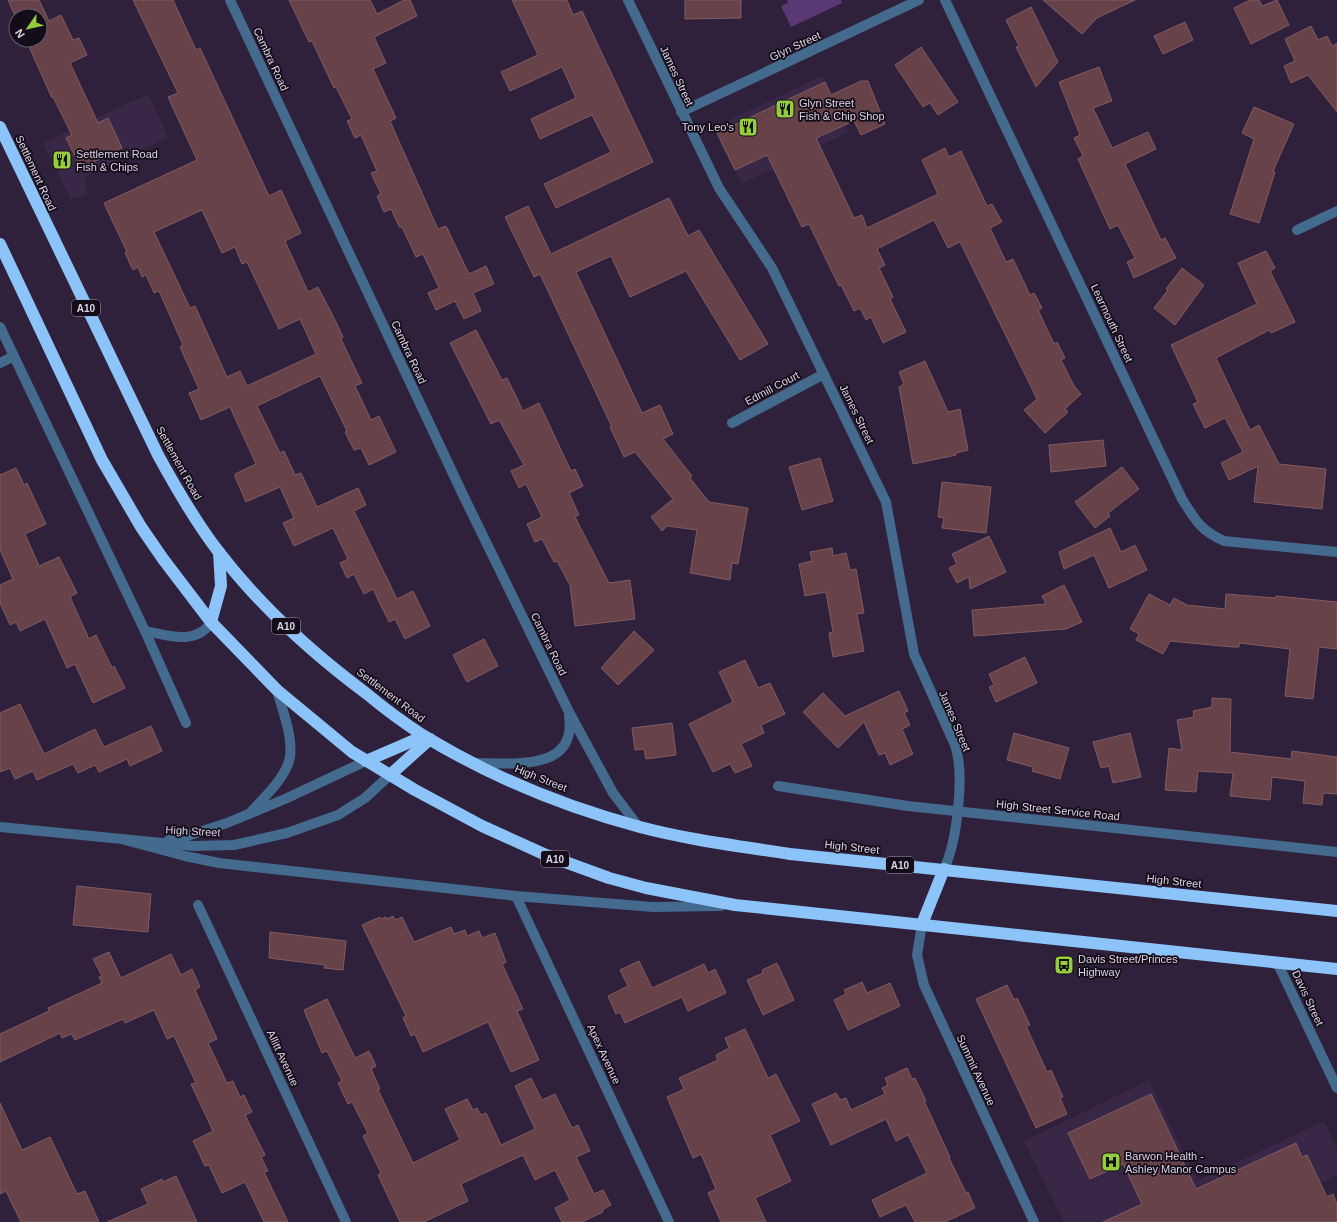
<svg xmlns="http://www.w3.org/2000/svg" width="1337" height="1222" viewBox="0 0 1337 1222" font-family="Arial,sans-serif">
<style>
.built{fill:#392748}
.green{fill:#593873}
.building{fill:#674248;stroke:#825b62;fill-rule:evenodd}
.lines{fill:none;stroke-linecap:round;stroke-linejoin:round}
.minor{stroke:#446a8d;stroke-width:10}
.highway{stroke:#8cc3f8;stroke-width:12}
.labels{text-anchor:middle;stroke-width:3.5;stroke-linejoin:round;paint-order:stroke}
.shield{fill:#130d19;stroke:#a098a8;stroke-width:1}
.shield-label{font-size:10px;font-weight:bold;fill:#dcd3e5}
.street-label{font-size:11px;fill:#dcd3e5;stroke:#130d19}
.poi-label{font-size:11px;fill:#dcd3e5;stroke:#130d19;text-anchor:start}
</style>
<rect width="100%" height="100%" fill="#2f203b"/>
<g class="built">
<path d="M822,76L849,132L742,184L714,127Z"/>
<path d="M148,94L168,137L85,177L87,194L71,200L43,143Z"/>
<path d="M1149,1080L1197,1181L1324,1121L1337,1149V1175L1237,1222H1064L1024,1141Z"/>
</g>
<path class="green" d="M787,0H841L842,3L791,27L781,6L788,3Z"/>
<g class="building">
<path d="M8,0H39L49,21L61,15L73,40L79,38L87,55L70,63L98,123L108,118L122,148L81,168L66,138L72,135L53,97L52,98L26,40H40V16H16V18Z"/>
<path d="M133,0H173L196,50L200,48L269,196L281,190L301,233L285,241L308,292L318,287L336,322L343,337L341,339L362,383L355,386L371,420L379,416L396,452L369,465L361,448L354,450L345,432L347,431L320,376L257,406L280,453L284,451L295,475L301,473L317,507L358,488L366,505L354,511L397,599L413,591L430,626L405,639L395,619L389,622L373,589L364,594L354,574L347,578L340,563L348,559L333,528L294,546L283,523L294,518L280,487L246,502L235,477V474L256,464L230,407L201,420L189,393L199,389L180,347L183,345L159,291L154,293L146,275L142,277L138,267L133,270L125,253L127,252L104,203L197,160L168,97L178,93ZM202,210L222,253L235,247L242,264L247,262L279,329L300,319L316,354L247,386L240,371L227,377L195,306L190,308L154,232Z"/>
<path d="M289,0H370L377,14L404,0H410L417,16L374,37L386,63L373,69L396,118L390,121L438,229L446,226L469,274L486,266L494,284L473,293L481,311L464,319L455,301L436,310L428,293L439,288L423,254L416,257L402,227L400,228L391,209L384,212L377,196L381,194L371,173L377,171L361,135L355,138L347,121L352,119L336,87L334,88L312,41L309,42Z"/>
<path d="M512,0H567L573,15L582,11L653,162L556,208L544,184L611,152L592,115L540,139L531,119L576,98L562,67L510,91L501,72L538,55Z"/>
<path d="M685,0H741V18L685,19Z"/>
<path d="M1043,0H1135L1097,18L1082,34Z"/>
<path d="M1250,0H1259L1262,6L1277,0L1289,25L1251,44L1234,8Z"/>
<path d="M1031,7L1058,62L1036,87L1016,47L1019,46L1006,20Z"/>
<path d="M1185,22L1193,40L1163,54L1154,36Z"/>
<path d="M1311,26L1318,40L1327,36L1332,46L1337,43V112L1308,75L1291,83L1284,66L1295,61L1285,39Z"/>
<path d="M921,47L958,102L938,115L930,103L923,107L895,65Z"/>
<path d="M1099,67L1112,101L1093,108L1112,148L1148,132L1156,149L1125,164L1161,240L1165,238L1176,258L1134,278L1127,262L1135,258L1118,225L1110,229L1078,159L1083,156L1074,138L1080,135L1059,82Z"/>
<path d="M861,81H868L885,124L861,135L854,121L816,138L854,218L862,215L867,228L938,194L922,160L945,148L949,157L961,151L987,206L992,204L1002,222L990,228L1006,262L1013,259L1030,295L1034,293L1042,308L1038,310L1054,344L1057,342L1065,358L1061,360L1074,386L1081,394L1065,409L1068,412L1045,433L1024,410L1037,399L960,242L948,248L934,220L877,249L885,265L879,268L893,297L890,299L906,332L883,343L871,317L866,320L860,308L854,311L841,285L839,286L809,224L802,227L767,155L735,170L717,133L825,82L831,95Z"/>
<path d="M1254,107L1294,124L1273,171L1275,172L1259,223L1230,214L1254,139L1242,133Z"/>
<path d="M669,198L688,236L699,230L768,344L740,360L686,271L630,297L611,256L576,272L642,413L660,405L673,434L663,439L692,476L690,478L709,502L748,508L738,564L732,563L730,580L690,573L697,530L667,526L662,531L651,517L673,499L635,452L624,457L610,427H612L540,274L534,277L505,217L528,206L551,254Z"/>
<path d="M1266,251L1275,268L1270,271L1295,322L1271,333L1269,330L1216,358L1250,430L1259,425L1279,464L1326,469L1322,509L1254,502L1258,466L1229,480L1221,463L1243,452L1225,418L1205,428L1193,404L1198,402L1171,345L1257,304L1238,263Z"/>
<path d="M1182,268L1204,285L1175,325L1154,308L1168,290L1166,289Z"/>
<path d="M476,330L502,380L507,378L523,411L539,403L571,471L575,469L583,486L569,493L579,515L575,517L609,583L630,580L635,619L575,626L570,585L557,561L554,562L542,539L535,542L527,524L542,517L526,484L519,488L511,471L524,465L499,420L491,424L450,343Z"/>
<path d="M925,361L948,412L960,409L968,450L956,453V455L913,464L899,387L904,384L899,372Z"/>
<path d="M1103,440L1106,466L1051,472L1049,445Z"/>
<path d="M820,458L833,501L802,510L789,467Z"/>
<path d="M1122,467L1139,489L1108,513L1110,516L1095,528L1075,502Z"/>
<path d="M16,468L24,485L27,483L46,524L25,534L39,566L59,557L77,593L70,597L89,639L96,635L112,668L114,666L125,688L93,703L75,664L67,668L45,619L20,631L16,622L10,625L0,603V585L13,579L0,550V475Z"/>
<path d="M942,482L991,487L986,533L942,528L944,518L938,517Z"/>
<path d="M1110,528L1121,552L1135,545L1147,570L1109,588L1094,555L1064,569L1059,552Z"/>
<path d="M989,536L1006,572L970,589L969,577L957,583L949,568L957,564L952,554Z"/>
<path d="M832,548L833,556L846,553L850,570L856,569L864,613L857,614L864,651L833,657L829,633L833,632L826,592L805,596L799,564L812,561L810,552Z"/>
<path d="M1064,585L1082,622L1066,629L974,636L972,610L1046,604L1042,596Z"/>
<path d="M1149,594L1170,605L1174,598L1187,605L1225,609L1226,594L1276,598V596L1337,602V649L1319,647L1313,699L1285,696L1290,649L1239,643V647H1232L1170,641L1163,654L1136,640L1139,634L1130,629Z"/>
<path d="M634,631L654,650L618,685L601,668Z"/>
<path d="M484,639L498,666L467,682L453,655Z"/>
<path d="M1025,657L1037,683L996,702L989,687L994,685L989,674Z"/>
<path d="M745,660L758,688L770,683L785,714L761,725L764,733L741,744L752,766L735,773L730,764L713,772L689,724L733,702L719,672Z"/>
<path d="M899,691L908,711L904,713L910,725L902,729L913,754L890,765L885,753L879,755L864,722L838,748L803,712L823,693L845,716Z"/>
<path d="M1212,698L1231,699L1230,752L1291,759L1292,751L1337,757V794L1323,793L1322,805L1303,803L1305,781L1272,777L1270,800L1230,796L1233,773L1198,771L1196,792L1165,790L1169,748L1182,750L1177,720L1194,717L1193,711L1212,707Z"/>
<path d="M20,704L44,754L95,729L104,747L151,726L162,751L130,766L127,759L99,772L95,765L78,773L73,764L37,780L33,771L15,779L10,768L0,772V713Z"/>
<path d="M672,723L676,755L646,759L644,749L635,750L632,728Z"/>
<path d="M1014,733L1069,748L1060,779L1032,771L1033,767L1007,760Z"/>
<path d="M1130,733L1141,777L1113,783L1109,766L1101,768L1093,742Z"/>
<path d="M77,886L151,894L148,932L73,925Z"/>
<path d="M393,916L395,920L402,917L414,942L451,927L454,934L465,930L467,936L479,931L482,938L495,933L506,962L502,964L523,1009L517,1011L539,1060L511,1072L488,1022L423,1052L415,1034L411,1036L403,1018L406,1016L362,925L380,917L381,919L386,917L387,919Z"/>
<path d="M270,932L346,941L343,970L324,968L325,965L269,958Z"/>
<path d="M109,952L121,978L171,954L181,975L192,969L200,987L195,990L217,1039L208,1043L227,1083L233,1081L240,1097L244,1095L252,1112L245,1115L265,1155L261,1157L268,1171L264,1172L288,1222H264L245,1182L222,1193L209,1165L205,1166L193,1141L213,1131L191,1084L196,1083L174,1036L167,1039L154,1010L125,1023L123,1019L75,1040L71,1034L62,1038L60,1033L0,1062V1034L49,1011L48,1008L102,983L99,977L102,976L93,959Z"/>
<path d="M639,961L652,988L704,964L708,973L715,969L726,993L688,1011L682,997L625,1023L620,1012L616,1014L608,996L628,986L620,970Z"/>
<path d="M777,963L794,1000L763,1015L747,980L763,973L762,970Z"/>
<path d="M862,982L867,993L890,983L900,1006L848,1030L834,1000L846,994L844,990Z"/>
<path d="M1007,985L1014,1000L1017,998L1030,1025L1026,1026L1047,1072L1051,1070L1063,1097L1060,1098L1067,1114L1036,1128L976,999Z"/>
<path d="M327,999L355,1058L369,1051L376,1066L371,1069L380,1089L378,1090L413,1163L460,1140L445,1109L467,1099L473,1110L477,1108L481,1115L486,1113L501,1145L535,1129L515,1086L531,1078L542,1100L555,1094L572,1128L578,1125L590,1151L576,1157L594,1194L603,1190L611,1205L602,1210L603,1212L582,1222H562L555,1208L570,1200L555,1170L535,1180L523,1155L461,1184L468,1201L424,1222H400L378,1175L381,1173L363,1136L368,1133L352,1102L348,1104L338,1083L342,1081L327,1051L322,1053L304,1010Z"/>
<path d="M745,1029L768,1078L776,1074L800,1121L770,1135L791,1181L755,1198L766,1222H721L708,1193L716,1189L701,1154L693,1158L667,1097L684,1089L679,1078L718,1060L716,1055L729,1048L725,1038Z"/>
<path d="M907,1068L912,1079L915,1078L926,1101H924L950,1157L949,1158L966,1193L968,1192L975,1208L945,1222H915L906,1205L880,1217L872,1200L927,1173L908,1135L896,1141L886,1119L831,1145L812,1104L836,1093L840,1100L846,1098L851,1110L885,1094L882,1088L888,1085L885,1078Z"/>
<path d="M1151,1094L1196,1189L1296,1143L1302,1157L1307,1155L1327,1197L1333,1194L1337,1204V1222H1103L1142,1204L1123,1164L1090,1179L1068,1133Z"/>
<path d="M0,1103L22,1150L50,1137L77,1194L85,1191L99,1222H21L6,1191L0,1194Z"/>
<path d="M176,1176L197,1222H107L148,1204L141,1189L162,1179L163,1182Z"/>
</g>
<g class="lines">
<g class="minor">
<path d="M230,0L464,497L569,712L613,793L638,826"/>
<path d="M628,0L719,188L772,268L886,502L914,654L955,745C965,775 957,842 944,869"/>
<path d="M945,0L1182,499C1196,521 1200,530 1224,541L1337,552"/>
<path d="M681,112L919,0"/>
<path d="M1297,230L1337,211"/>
<path d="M0,327L145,631L186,723"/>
<path d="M0,363L14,356"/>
<path d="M732,423L824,374"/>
<path d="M145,631C166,635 197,646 211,622"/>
<path d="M476,763C512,763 577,772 569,716"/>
<path d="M778,786L908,806L1337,852"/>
<path d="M251,812C264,797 286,778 290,757C293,735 282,710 277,690"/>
<path d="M0,827L193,846L234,845L287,833L338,815L365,798L390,775"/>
<path d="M125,840L185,856L219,863L516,896L653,907L721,906"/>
<path d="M169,840L187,836L227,823L285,799L366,761"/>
<path d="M516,896L669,1222"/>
<path d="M198,905L346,1222"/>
<path d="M922,924L917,955L924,985L1034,1222"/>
<path d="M1277,962L1337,1088"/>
</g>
<g class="highway">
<path d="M0,127L158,455C176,488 195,521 218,551C260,606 312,653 367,694C385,709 404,723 424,736C490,776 565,807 640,827C689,840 739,846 790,854L1337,911"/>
<path d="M0,244L102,460L141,527L163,559L211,622L277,690L352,752L415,790L482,826L546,855L609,878L646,888L735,905L1337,969"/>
<path d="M211,622L221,586L219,552"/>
<path d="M366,761L424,736"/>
<path d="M390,775L430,739"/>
<path d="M922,924L944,869"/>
</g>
</g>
<defs>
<symbol id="restaurant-square" viewBox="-11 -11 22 22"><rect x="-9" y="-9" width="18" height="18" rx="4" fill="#95cc3b" stroke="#130d19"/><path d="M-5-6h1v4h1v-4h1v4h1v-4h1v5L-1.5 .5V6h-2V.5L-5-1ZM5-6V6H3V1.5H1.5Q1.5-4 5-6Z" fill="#111"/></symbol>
<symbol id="bus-square" viewBox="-11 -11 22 22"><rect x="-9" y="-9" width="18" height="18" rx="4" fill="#95cc3b" stroke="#130d19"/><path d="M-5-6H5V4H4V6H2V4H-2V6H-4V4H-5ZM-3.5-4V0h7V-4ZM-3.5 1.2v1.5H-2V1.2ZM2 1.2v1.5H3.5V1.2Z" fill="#111"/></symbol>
<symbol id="hospital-square" viewBox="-11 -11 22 22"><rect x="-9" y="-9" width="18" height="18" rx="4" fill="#95cc3b" stroke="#130d19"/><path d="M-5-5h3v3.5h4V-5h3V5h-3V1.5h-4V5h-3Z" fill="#111"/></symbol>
</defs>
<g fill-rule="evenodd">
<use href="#restaurant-square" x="774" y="98" width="22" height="22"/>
<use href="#restaurant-square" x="737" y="116" width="22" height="22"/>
<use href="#restaurant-square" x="51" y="149" width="22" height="22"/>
<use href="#bus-square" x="1053" y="954" width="22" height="22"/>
<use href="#hospital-square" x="1100" y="1151" width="22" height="22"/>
</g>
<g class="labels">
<g class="shield">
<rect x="72" y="300" width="28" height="16" rx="3"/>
<rect x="272" y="618" width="28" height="16" rx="3"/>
<rect x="541" y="851" width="28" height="16" rx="3"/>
<rect x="886" y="857" width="28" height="16" rx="3"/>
</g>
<g class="shield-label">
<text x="86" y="312">A10</text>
<text x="286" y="630">A10</text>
<text x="555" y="863">A10</text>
<text x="900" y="869">A10</text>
</g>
<g class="street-label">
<text transform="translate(795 46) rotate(-25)" y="4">Glyn Street</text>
<text transform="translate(271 59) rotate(65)" y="4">Cambra Road</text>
<text transform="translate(677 76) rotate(65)" y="4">James Street</text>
<text transform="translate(36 173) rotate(65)" y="4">Settlement Road</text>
<text transform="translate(1112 323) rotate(65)" y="4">Learmouth Street</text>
<text transform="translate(409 352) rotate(65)" y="4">Cambra Road</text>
<text transform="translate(772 388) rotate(-28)" y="4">Edmill Court</text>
<text transform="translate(857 414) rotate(64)" y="4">James Street</text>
<text transform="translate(179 463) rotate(61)" y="4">Settlement Road</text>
<text transform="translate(549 644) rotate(64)" y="4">Cambra Road</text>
<text transform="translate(391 695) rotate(37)" y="4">Settlement Road</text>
<text transform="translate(955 721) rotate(67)" y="4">James Street</text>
<text transform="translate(541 778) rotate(22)" y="4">High Street</text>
<text transform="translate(1058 810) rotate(6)" y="4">High Street Service Road</text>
<text transform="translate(193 831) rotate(3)" y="4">High Street</text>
<text transform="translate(852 847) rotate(6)" y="4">High Street</text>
<text transform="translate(1174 881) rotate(6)" y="4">High Street</text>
<text transform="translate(1308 998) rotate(65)" y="4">Davis Street</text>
<text transform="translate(604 1054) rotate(65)" y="4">Apex Avenue</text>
<text transform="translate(283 1058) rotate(65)" y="4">Allitt Avenue</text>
<text transform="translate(976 1070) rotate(65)" y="4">Summit Avenue</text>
</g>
<g class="poi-label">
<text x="799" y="107">Glyn Street<tspan x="799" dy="13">Fish &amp; Chip Shop</tspan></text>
<text x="734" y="131" text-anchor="end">Tony Leo's</text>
<text x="76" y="158">Settlement Road<tspan x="76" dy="13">Fish &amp; Chips</tspan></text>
<text x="1078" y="963">Davis Street/Princes<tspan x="1078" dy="13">Highway</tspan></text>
<text x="1125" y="1160">Barwon Health -<tspan x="1125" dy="13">Ashley Manor Campus</tspan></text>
</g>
</g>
<g transform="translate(28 28) rotate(236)"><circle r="19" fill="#130d19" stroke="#635c6b"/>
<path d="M0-3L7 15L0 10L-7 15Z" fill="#95cc3b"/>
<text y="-6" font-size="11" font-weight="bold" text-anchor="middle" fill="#dcd3e5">N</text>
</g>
</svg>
